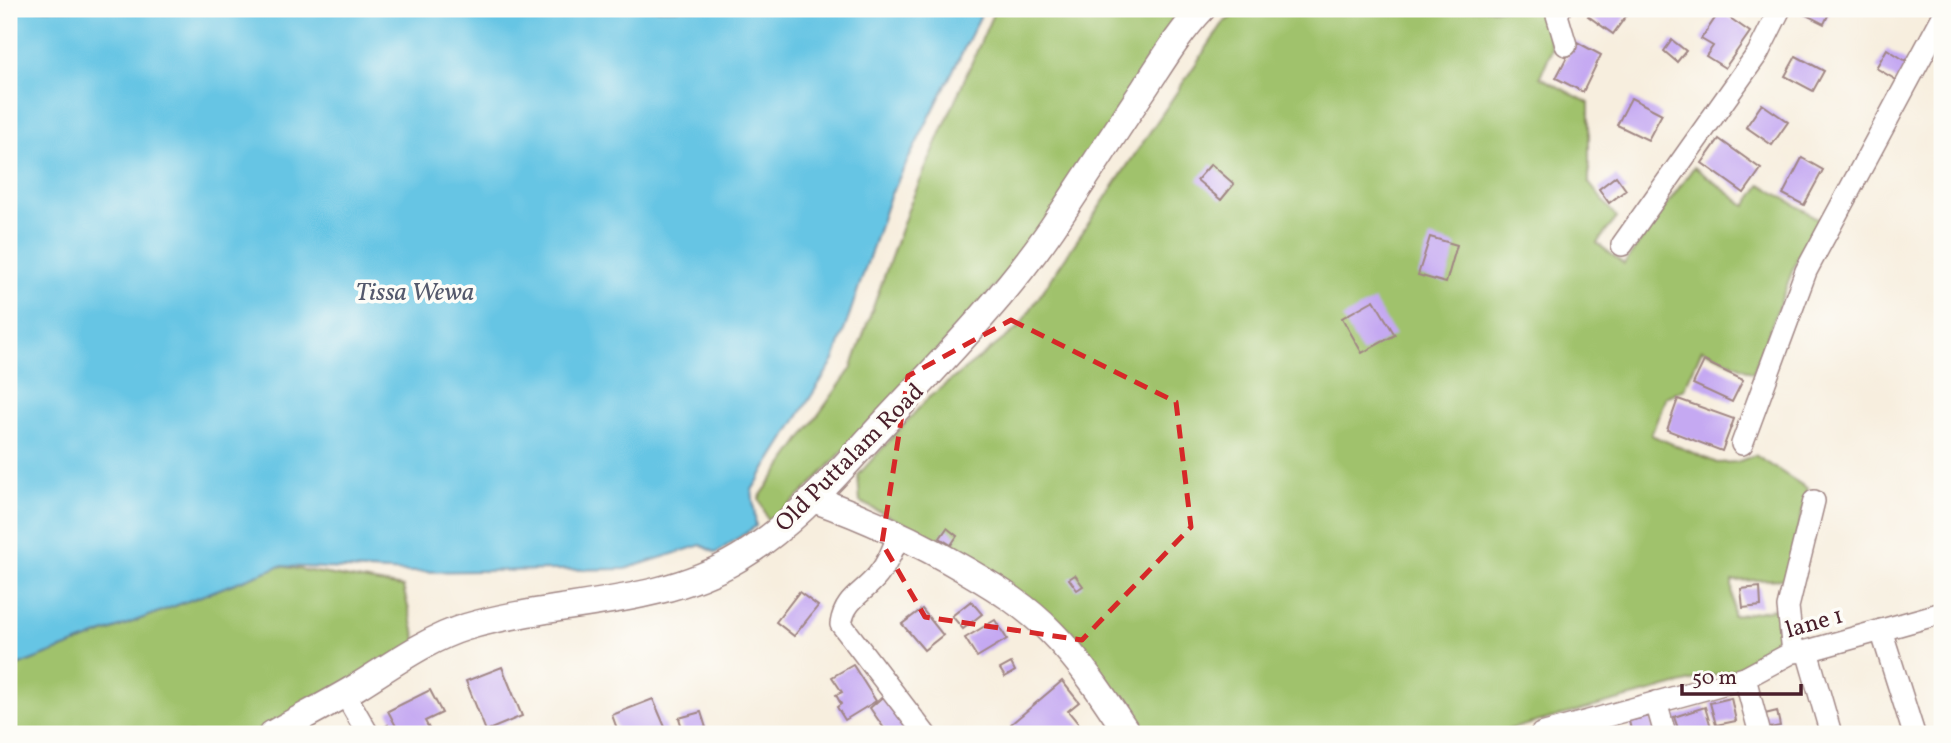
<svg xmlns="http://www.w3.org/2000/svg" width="1951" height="743" viewBox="0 0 1951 743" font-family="Vollkorn,serif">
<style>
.green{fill:#a0c26c;stroke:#75704c;stroke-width:2}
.water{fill:#66c5e4;stroke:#587288;stroke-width:2}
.building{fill:#c5a9f2}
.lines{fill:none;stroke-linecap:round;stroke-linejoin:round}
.minor-casing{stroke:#a08684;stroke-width:24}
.major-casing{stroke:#a08684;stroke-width:29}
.minor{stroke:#fff;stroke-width:21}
.major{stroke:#fff;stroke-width:26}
.marked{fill:none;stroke:#d62828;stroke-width:5;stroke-dasharray:14 9;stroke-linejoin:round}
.labels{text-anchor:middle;stroke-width:7;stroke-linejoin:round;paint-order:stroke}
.street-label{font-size:24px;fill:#4a1f2b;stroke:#fdfcf7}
.water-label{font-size:26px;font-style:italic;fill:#54596c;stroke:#fdfcf7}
</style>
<rect width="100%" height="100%" fill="#fdfcf7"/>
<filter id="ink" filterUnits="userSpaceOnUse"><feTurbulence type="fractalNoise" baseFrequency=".0143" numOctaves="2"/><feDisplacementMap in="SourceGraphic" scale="14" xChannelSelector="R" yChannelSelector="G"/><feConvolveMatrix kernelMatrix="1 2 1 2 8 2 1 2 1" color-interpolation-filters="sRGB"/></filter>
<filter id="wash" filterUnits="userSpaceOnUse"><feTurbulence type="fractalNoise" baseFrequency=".00686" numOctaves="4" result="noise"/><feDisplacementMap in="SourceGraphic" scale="28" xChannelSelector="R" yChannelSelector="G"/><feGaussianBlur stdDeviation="1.57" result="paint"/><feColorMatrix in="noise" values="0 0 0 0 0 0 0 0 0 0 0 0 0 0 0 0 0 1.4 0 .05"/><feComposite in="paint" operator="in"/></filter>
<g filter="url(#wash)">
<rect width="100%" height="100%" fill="#f7eede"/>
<g class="green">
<path d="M995,9H1189L1034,242L936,353L807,489L769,523L759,498L851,369L910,204Z"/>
<path d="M1245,9H1541L1552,49L1540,77L1589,103V183L1617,218L1597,243L1624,264L1694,167L1746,206L1761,184L1820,220L1797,259L1753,373L1702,349L1684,389L1666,397L1651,435L1717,463L1737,462L1755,455L1808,489L1786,579L1732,581L1733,616L1780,608L1786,656L1492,734H1143L1107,680L909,526L860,502L858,475L928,398L1018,328L1224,22Z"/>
<path d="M280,566L403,587L417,642L339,689L251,734H9V669Z"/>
</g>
<path class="water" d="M9,9H984L890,196L834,360L752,490L756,526L716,553L701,545L625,569L411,572L280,566L9,669Z"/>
<g id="blocks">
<g class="building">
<path d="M1594,9H1625L1629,12L1613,34L1588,16Z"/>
<path d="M1800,9H1831L1824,24L1798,11Z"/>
<path d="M1720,11L1750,32L1725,68L1706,56L1713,46L1701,39Z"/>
<path d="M1672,40L1686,51L1677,62L1664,51Z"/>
<path d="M1575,41L1601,55L1583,92L1556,78Z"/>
<path d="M1887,49L1909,63L1898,81L1876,68Z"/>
<path d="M1796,56L1824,71L1813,91L1785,76Z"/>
<path d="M1631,98L1662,114L1648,140L1617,125Z"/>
<path d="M1762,104L1788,122L1772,145L1746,127Z"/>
<path d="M1719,139L1761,169L1744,193L1702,163Z"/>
<path d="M1802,158L1823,170L1804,205L1783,194Z"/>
<path d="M1211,164L1234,184L1221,200L1197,180Z"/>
<path d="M1616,176L1626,190L1609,203L1599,189Z"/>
<path d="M1430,237L1457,245L1446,283L1418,275Z"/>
<path d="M1374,300L1395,335L1362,353L1342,318Z"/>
<path d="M1704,361L1743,380L1732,402L1693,384Z"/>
<path d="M1678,399L1734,419L1722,451L1667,430Z"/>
<path d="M947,528L957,536L951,545L940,538Z"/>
<path d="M1075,575L1083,586L1077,590L1069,579Z"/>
<path d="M1760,587L1761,606L1743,608L1741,589Z"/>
<path d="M799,592L818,606L794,636L776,622Z"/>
<path d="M971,601L982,614L963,629L952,616Z"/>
<path d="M922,609L943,635L924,650L902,624Z"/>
<path d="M995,620L1007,639L977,657L965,638Z"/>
<path d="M1011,663L1015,671L1005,677L1000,669Z"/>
<path d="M853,665L876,701L845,720L837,707L841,704L836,695L842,692L832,677Z"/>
<path d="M502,667L522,716L486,731L466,681Z"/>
<path d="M1062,681L1079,702L1068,711L1087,734H1052L1050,731L1046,734H1020L1011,724Z"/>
<path d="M430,690L442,713L425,721L432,734H400L388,711Z"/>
<path d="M887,693L912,734H888L870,708Z"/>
<path d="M1731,698L1736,721L1716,725L1710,703Z"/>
<path d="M653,699L668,734H619L612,715Z"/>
<path d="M1705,707L1713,734H1680L1674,717Z"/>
<path d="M1777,711L1780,726L1765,729L1761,715Z"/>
<path d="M701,712L708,734H684L679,718Z"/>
<path d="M1650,716L1655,734H1632L1629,721Z"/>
<path d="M388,725L393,734H381L378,731Z"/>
</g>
</g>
</g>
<g filter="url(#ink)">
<use href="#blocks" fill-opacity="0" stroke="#a08684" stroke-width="2"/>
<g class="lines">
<defs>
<g id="minor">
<path d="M1560,9L1557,15L1566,45"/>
<path d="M1622,245L1758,53L1780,9"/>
<path d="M1742,444L1806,271L1942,18"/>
<path d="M899,534C893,549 888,563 878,575C863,594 845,598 841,624L925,734"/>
<path d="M1881,630L1914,734"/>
<path d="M1807,651L1831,734"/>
<path d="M1793,652L1788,607L1814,501"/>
<path d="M1745,678L1760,734"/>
<path d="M345,694L368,734"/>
<path d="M1656,702L1665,734"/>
<path d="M1541,734L1745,678L1793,652L1807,651L1942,613"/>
</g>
<g id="major">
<path d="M813,499C867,518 920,543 969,572C998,589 1027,607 1051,632C1081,662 1105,699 1128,734"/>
<path d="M272,734C300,718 330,703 358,686C392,665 427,639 466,627C557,600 656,608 739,558C796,524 839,471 883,424C942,361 1003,299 1052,228C1083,182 1113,135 1144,89C1162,62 1179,33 1202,9"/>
</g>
</defs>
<use href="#minor" class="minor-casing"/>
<use href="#major" class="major-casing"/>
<use href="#minor" class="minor"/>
<use href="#major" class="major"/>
</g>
</g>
<path class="marked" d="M1011,320L1176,402L1191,527L1082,640L925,617L882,543L908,376Z"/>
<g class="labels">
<g class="street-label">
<text transform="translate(849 457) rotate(-45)" y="8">Old Puttalam Road</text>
<text transform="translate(1814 622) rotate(-16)" y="8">lane 1</text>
</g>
<g class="water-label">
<text x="415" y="300">Tissa Wewa</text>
</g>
</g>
<rect width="1951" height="743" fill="none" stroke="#fdfcf7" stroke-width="35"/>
<path d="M1682 684v10h119v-10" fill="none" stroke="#4a1f2b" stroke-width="3.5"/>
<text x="1692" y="684" font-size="21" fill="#4a1f2b" stroke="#fdfcf7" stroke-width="5" paint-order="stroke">50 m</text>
</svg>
